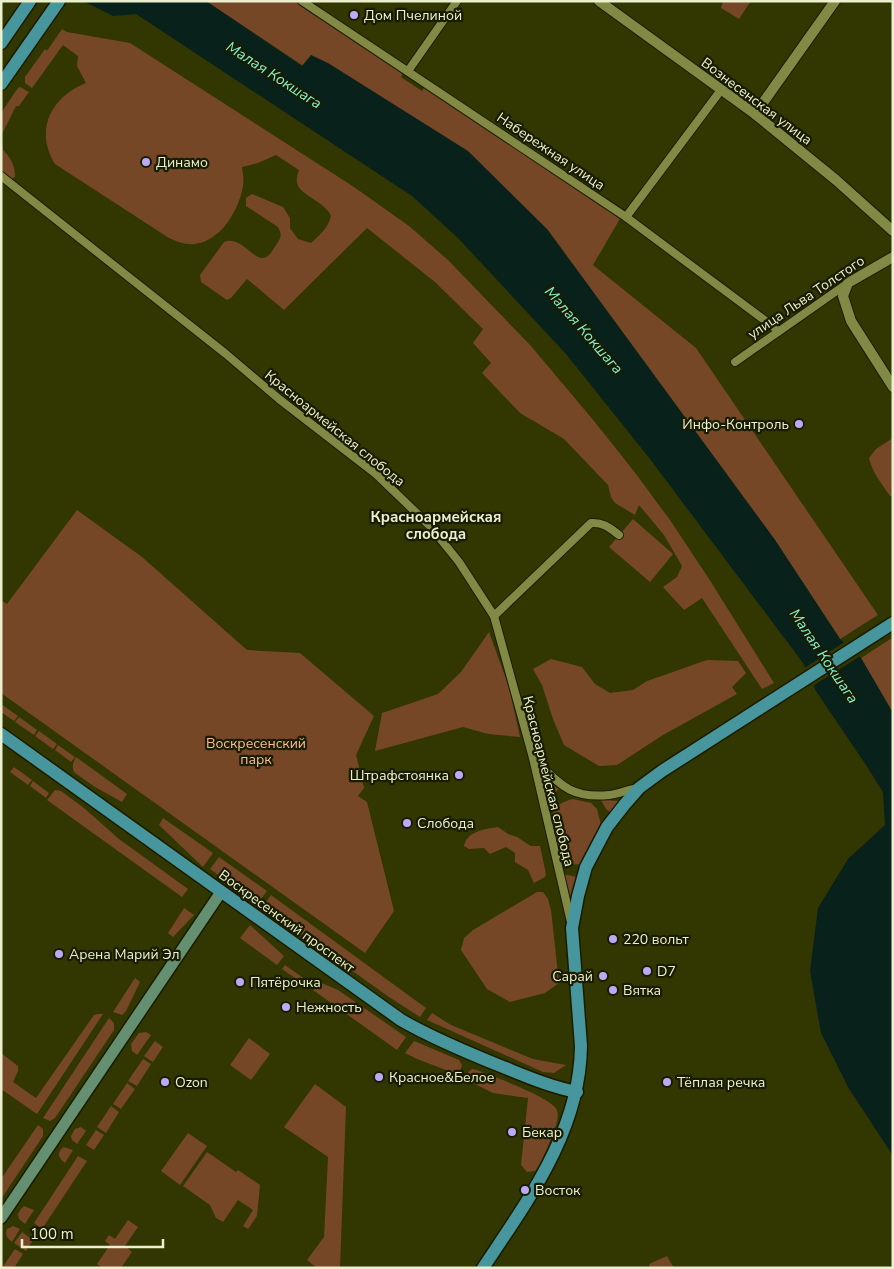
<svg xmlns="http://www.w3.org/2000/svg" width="894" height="1269" viewBox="0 0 894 1269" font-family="'Nunito Sans',sans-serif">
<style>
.green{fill:#754727}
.water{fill:#09211b}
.pier{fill:#323600}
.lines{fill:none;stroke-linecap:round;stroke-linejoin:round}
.minor-casing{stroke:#1a1c00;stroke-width:10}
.tertiary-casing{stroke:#1a1c00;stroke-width:12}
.secondary-casing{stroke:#1a1c00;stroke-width:14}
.primary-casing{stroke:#1a1c00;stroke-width:15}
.minor{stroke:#818945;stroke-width:8}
.tertiary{stroke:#818945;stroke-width:10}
.secondary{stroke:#649071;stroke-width:11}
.primary{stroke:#48969d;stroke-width:12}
.poi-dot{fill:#bbaaf6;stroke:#191c01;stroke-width:2}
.labels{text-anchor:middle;stroke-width:4.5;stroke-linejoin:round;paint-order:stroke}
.poi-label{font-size:14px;fill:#ebf1ce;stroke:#191c01;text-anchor:start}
.street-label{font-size:14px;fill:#ebf1ce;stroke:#191c01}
.park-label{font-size:14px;fill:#fbbd95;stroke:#191c01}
.water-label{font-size:15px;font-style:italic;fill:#81f0d3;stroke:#191c01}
.neighbourhood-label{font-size:15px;font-weight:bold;fill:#ebf1ce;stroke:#191c01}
</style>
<rect width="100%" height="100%" fill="#323600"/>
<g class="green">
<path d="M206,1H298L404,71L401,77L422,91L426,85L621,217L593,265L696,348L878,615L840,639L775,540L547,229Z"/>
<path d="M723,1H751L739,19L721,8Z"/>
<path d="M62,29L67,32L130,43L354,187L409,226L448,260L531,346L594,421L633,470L670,520L711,582L774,683L762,689L702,598L684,610L663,587L677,577L682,566L664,535L639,505L635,515L615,503L611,497L608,485L564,439L520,413L482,373L491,363L473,343L483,329L435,282L367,228L284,310L247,279L231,298L227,300L201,282L200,275L224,242C243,234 256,268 269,255C273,251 275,246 278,242C282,236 281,233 278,227L246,206V198L252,194L283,207L290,218V228L298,239L311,243C320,235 328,228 331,216C325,201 298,195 297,182C296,178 298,174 299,170L276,155L258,163L242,167C243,173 244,180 243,186C239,210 221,241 195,244C186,245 178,242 169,238L55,164C34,130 51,97 86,83L77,66L78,56L63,45L32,88L25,83V77L45,49L47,51Z"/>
<path d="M20,87L29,92L19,106H16L2,134L3,150C11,158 15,166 15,177L11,179L1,170V113L18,88Z"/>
<path d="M893,438V496H890C882,484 872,472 869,458L876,449Z"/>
<path d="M77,510L142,557L247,650L300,653L374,716L356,755L364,788L358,796L367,802L394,911L365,953L1,693V600L7,604Z"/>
<path d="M633,519L673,554L650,582L609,547Z"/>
<path d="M489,632L509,687L520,737L488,734L463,727L375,751L382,713L438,694L461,672Z"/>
<path d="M892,638L893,639V713L861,658Z"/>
<path d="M551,659L582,667L595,684L610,693L633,690L647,681L707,660L738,661L746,673L732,687L737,694L663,735L617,765L599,766L564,745L553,719L542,685L533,669Z"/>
<path d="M1,704L18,716L14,721L1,712Z"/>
<path d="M19,717L37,730L34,735L15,722Z"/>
<path d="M39,731L57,744L53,749L35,736Z"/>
<path d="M58,745L75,757L71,762L55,750Z"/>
<path d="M76,757L127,794L122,802L95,787L75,773C71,768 73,762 76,757Z"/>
<path d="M14,767L32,780L28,785L10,772Z"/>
<path d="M542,774L552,785L559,789L547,800Z"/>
<path d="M33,781L49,793L46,798L30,786Z"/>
<path d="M55,790L61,791L84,808L119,839L188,889L182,897L47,800Z"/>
<path d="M573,799L591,803L597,809L601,825L581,864C572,865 566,863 561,856C554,831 539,807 573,799Z"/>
<path d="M601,800L619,801L610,812L606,809Z"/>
<path d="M163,818L213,853L203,867L159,825Z"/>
<path d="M498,827L508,834L517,837L531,846H540L546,874L545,877L534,883L528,870L515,862V853L506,847L490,854L484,848L469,849L464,846C467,831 485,829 498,827Z"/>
<path d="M219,857L267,891L258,903L210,869Z"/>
<path d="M563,874L577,877L571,902Z"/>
<path d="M537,892H543L548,899L551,910L559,983L545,993L510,1002L487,989L461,950L464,938L473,930Z"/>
<path d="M271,895L426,1008L420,1017L389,997L263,907Z"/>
<path d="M184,908L194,915L173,937L168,933Z"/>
<path d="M250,925L284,956L277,965L240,938Z"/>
<path d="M285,965L309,982L306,986L282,969Z"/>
<path d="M135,978L140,982L126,1011L122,1015L113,1012Z"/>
<path d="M319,982L338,990L406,1037L397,1050L313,990Z"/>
<path d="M432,1013L451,1025L533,1059L566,1065L554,1073L543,1072L427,1020Z"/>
<path d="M98,1014H103L37,1114L1,1089V1053L18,1066V1071L13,1082L36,1098L94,1015Z"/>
<path d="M109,1018L114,1023V1030L55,1118L50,1121L43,1118Z"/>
<path d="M146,1032L151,1035L137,1055L132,1051L131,1044L139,1033Z"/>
<path d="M249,1038L270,1054L251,1080L230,1065Z"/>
<path d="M155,1041L163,1047L153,1062L144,1056Z"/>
<path d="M414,1041L459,1060L462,1065L459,1075L417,1059L405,1053Z"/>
<path d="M143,1059L151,1064L137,1086L128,1081Z"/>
<path d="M472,1069L477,1070C492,1076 551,1097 557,1110C560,1118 554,1131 551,1139C546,1150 542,1162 535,1171L527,1172L521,1165L528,1098L493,1093L469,1081L467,1073Z"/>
<path d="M127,1083L135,1089L121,1109L113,1104Z"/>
<path d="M315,1084L346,1107L340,1268H317L307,1260L324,1237L328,1157L284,1127Z"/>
<path d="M111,1106L119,1112L106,1133L97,1127Z"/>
<path d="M38,1125L43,1129V1136L1,1199V1179Z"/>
<path d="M81,1127L86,1131L77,1144L72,1140L71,1136L75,1129Z"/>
<path d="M96,1130L104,1135L94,1150L86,1145Z"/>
<path d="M188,1133L207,1146L180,1185L161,1171Z"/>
<path d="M64,1147L73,1150L65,1163C58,1158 56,1152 64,1147Z"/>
<path d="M207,1152L236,1172L238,1170L260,1185L257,1216L248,1229L243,1226L253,1210L238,1200L223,1222L216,1218L210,1205L183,1186Z"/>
<path d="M78,1156L87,1161L42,1229L34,1223Z"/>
<path d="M24,1206L34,1210L25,1224L19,1219L18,1214L21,1209Z"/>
<path d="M128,1220L138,1227L125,1246L132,1252L121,1268H102L97,1264L110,1245L105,1241L109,1235L115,1239Z"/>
<path d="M13,1226L20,1229L12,1242C7,1238 5,1235 7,1229Z"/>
<path d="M22,1232L33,1240L26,1251L14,1243Z"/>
<path d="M15,1249L23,1254L14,1268H2Z"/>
<path d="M667,1256L674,1268H650L649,1264Z"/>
</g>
<path class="water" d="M83,1H206L302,66L311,55L328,63L468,151L547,229L775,540L840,639L861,658L893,713V1156L848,1087L821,1033L810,971L818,908L848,859L885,825L883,792L866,765L816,691L803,663L650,459L566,354L458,238L412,196L136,14L113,16Z"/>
<path class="pier" d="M846,641L862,655L811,687L803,669Z"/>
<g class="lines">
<defs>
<g id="minor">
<path d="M302,1L626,217L779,331"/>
<path d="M408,71L457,1"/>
<path d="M1,176L226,354L279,399L376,474L430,526L459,562L494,616L533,758L571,922"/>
<path d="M626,217L721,90"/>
<path d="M735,362L848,283"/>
<path d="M494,616L591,523C603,522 610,528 619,535"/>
<path d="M533,758C559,783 569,799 609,795C619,794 629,789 639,788"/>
</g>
<g id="tertiary">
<path d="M599,1L755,114L836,180L893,231"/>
<path d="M755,114L835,1"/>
<path d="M893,257L848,283L843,296L851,321L893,387"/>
</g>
<path id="secondary" d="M1,1218L221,892"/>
<g id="primary">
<path d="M1,43L30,1"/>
<path d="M1,84L59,1"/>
<path d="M1,734L401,1020C434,1039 468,1053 503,1067C528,1077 551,1087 577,1092"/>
<path d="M483,1268C528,1200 580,1131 581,1046L572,928L578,896L586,867L607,827L625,804L639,788L662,771L893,623"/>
</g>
</defs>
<use href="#minor" class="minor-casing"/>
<use href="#tertiary" class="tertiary-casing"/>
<use href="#secondary" class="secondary-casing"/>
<use href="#primary" class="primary-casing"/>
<use href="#minor" class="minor"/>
<use href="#tertiary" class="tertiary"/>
<use href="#secondary" class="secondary"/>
<use href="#primary" class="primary"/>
</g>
<g class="poi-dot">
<circle cx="354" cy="15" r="5"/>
<circle cx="146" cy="162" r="5"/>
<circle cx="799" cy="424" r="5"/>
<circle cx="459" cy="775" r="5"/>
<circle cx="407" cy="823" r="5"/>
<circle cx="613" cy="939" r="5"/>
<circle cx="59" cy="954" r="5"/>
<circle cx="647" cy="971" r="5"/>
<circle cx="603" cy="976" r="5"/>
<circle cx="240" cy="982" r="5"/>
<circle cx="613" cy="990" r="5"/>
<circle cx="286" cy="1007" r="5"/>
<circle cx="379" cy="1077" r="5"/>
<circle cx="165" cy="1082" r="5"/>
<circle cx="667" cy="1082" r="5"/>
<circle cx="512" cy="1132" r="5"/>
<circle cx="525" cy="1190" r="5"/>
</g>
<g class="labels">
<g class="poi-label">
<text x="364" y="20">Дом Пчелиной</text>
<text x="156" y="167">Динамо</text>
<text x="789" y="429" text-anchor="end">Инфо-Контроль</text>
<text x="449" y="780" text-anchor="end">Штрафстоянка</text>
<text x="417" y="828">Слобода</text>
<text x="623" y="944">220 вольт</text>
<text x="69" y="959">Арена Марий Эл</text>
<text x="657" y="976">D7</text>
<text x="593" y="981" text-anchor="end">Сарай</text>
<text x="250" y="987">Пятёрочка</text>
<text x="623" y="995">Вятка</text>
<text x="296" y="1012">Нежность</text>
<text x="389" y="1082">Красное&amp;Белое</text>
<text x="175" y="1087">Ozon</text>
<text x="677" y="1087">Тёплая речка</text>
<text x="522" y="1137">Бекар</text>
<text x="535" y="1195">Восток</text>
</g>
<g class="street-label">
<text transform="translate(757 101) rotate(37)" y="5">Вознесенская улица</text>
<text transform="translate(551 151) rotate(34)" y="5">Набережная улица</text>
<text transform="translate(806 297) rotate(-34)" y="5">улица Льва Толстого</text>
<text transform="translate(335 428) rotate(39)" y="5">Красноармейская слобода</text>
<text transform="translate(549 781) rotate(76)" y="5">Красноармейская слобода</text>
<text transform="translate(287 921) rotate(36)" y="5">Воскресенский проспект</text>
</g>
<g class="park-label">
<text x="256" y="748">Воскресенский<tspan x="256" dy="16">парк</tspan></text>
</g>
<g class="water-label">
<text transform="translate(274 75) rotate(33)" y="5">Малая Кокшага</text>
<text transform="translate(584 330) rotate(49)" y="5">Малая Кокшага</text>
<text transform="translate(824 656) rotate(56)" y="5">Малая Кокшага</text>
</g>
<g class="neighbourhood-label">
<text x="436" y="522">Красноармейская<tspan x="436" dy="17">слобода</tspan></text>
</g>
</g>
<rect width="894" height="1269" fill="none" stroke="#ebf1ce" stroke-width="5"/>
<path d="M22 1239v8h141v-8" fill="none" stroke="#ebf1ce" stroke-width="2.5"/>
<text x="30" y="1239" font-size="15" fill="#ebf1ce" stroke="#191c01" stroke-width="4" paint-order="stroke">100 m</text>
</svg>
